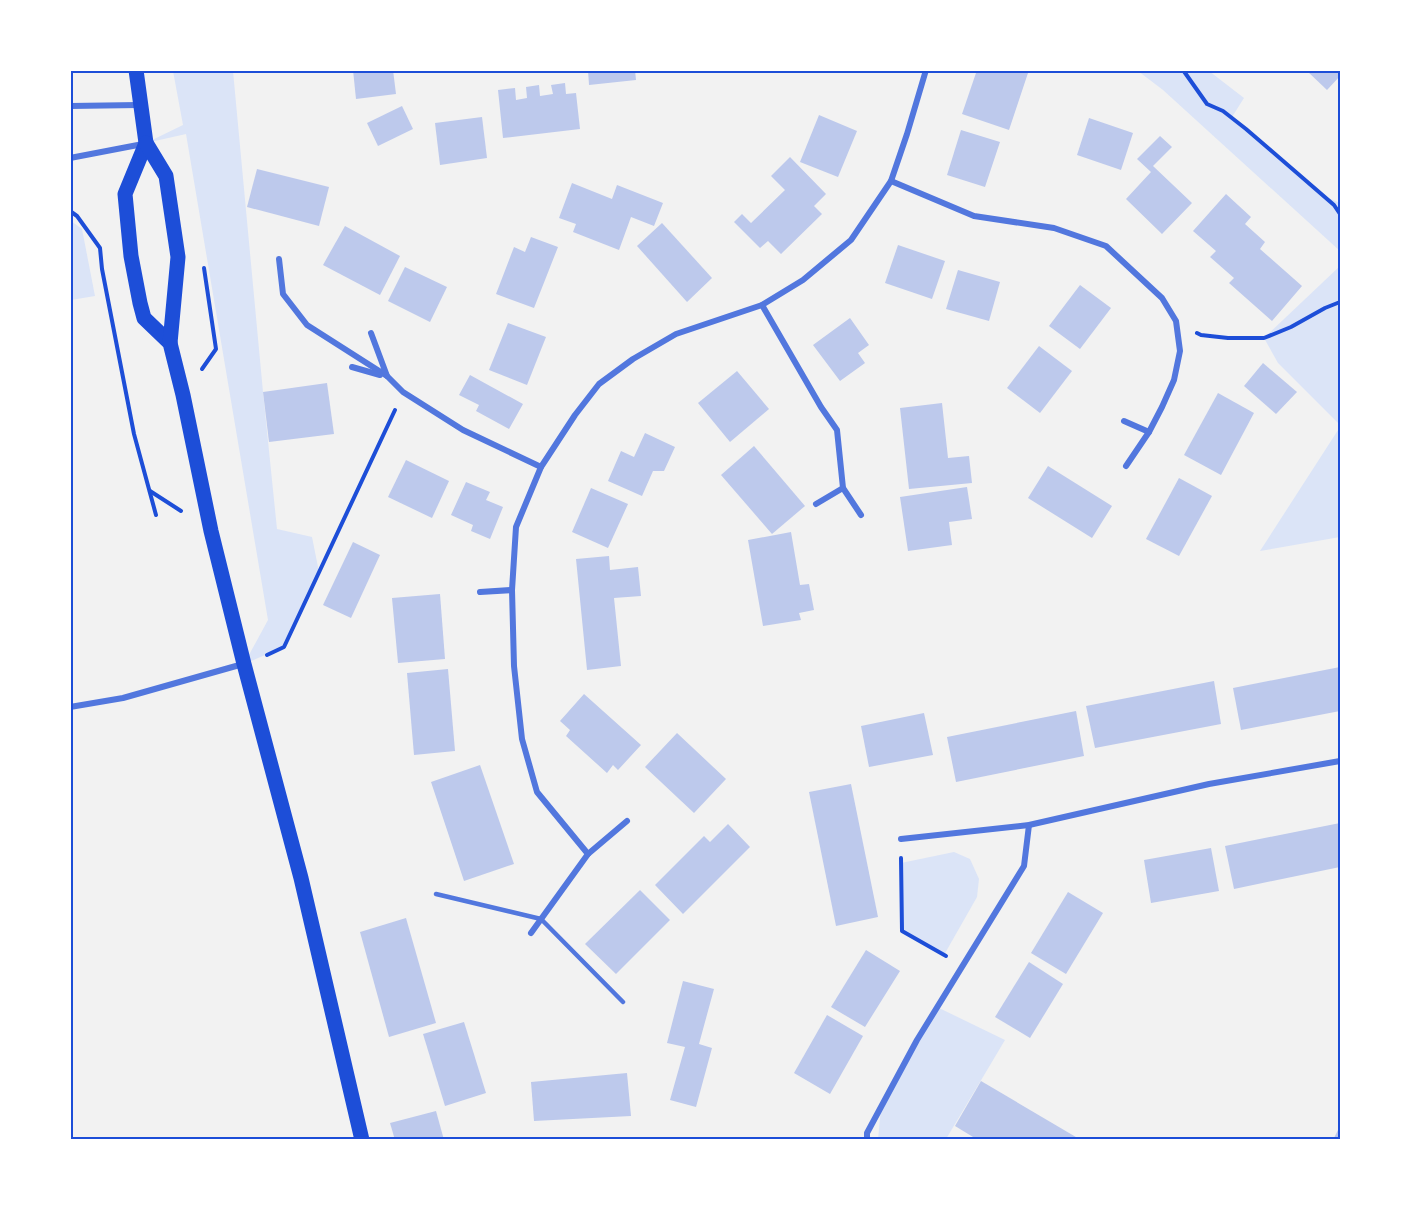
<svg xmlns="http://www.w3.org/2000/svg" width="1411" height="1210" viewBox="0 0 1411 1210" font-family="Overpass,sans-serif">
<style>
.green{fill:#dbe4f7}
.building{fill:#bdc9ec}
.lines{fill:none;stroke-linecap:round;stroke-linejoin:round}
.path{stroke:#1d4ed8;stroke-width:4}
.service{stroke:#5277de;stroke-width:4.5}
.minor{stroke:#5277de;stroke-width:6}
.primary{stroke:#1d4ed8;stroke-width:15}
.neatline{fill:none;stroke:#1d4ed8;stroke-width:2}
</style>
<rect width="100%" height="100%" fill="#f2f2f2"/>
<g class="green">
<path d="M173,71H233L263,392L277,529L312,537L319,572L284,647L244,664L268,620L186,134L146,143L183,125Z"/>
<path d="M1138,71H1209L1244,98L1232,117L1324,196L1340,203V251L1163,90Z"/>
<path d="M71,221L82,229L95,296L71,300Z"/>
<path d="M1340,266V425L1278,363L1264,338Z"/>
<path d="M1340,427V537L1260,551Z"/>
<path d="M954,852L970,859L979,879L977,897L944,955L902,931L901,863Z"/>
<path d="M937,1007L1005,1040L946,1139L878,1140L881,1107Z"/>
</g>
<g class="building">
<path d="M353,70H393L396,94L356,99Z"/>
<path d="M588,70H635L636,80L589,85Z"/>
<path d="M977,70H1029L1009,130L962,114Z"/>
<path d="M1306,70H1340V76L1327,90Z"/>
<path d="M565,83L566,94L576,93L580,129L503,138L498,90L515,88L516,100L527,98L526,87L539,85L540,96L553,94L551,85Z"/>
<path d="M402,106L413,129L378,146L367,123Z"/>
<path d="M819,115L857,131L838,177L800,162Z"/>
<path d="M482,117L487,158L440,165L435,123Z"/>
<path d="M1089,118L1133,133L1121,170L1077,155Z"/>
<path d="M961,130L1000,142L985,187L947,175Z"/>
<path d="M1160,136L1172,147L1153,166L1192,203L1162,234L1126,199L1151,172L1137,159Z"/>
<path d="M790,157L826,194L814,206L822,214L781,254L768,241L760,248L734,222L742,214L751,223L785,190L771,176Z"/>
<path d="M257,169L329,187L319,226L247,207Z"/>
<path d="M572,183L612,199L617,185L663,203L654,226L631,217L619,250L573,232L576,224L559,218Z"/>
<path d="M1226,194L1251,217L1245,224L1265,242L1260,249L1302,286L1272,321L1229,283L1234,278L1210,257L1216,251L1193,231Z"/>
<path d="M662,223L712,278L687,302L637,246Z"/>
<path d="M345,226L400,256L380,295L323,265Z"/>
<path d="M531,237L558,247L534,308L496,294L514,247L525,252Z"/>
<path d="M898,245L945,261L932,299L885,283Z"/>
<path d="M405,267L447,287L430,322L388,301Z"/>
<path d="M958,270L1000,282L989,321L946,309Z"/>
<path d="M1080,285L1111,308L1080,349L1049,326Z"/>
<path d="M850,318L869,345L858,353L865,363L840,381L813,345Z"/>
<path d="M508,323L546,337L527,385L489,370Z"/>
<path d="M1039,346L1072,371L1040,413L1007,388Z"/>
<path d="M1263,363L1297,392L1276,414L1244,386Z"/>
<path d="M737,371L769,409L730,442L698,403Z"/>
<path d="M470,375L523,404L509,429L476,411L479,405L459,395Z"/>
<path d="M327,383L334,434L269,442L263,392Z"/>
<path d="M1218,393L1254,413L1221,475L1184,455Z"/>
<path d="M942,403L948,458L969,456L972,483L909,489L900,408Z"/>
<path d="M645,433L675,447L664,471H653L642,496L608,481L621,451L634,457Z"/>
<path d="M754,446L805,506L772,534L721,475Z"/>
<path d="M406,460L449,481L432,518L388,497Z"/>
<path d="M1048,466L1112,506L1092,538L1028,498Z"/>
<path d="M1179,478L1212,496L1179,556L1146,539Z"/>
<path d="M466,482L490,492L486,500L503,507L490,539L471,531L473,525L451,515Z"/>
<path d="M967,487L972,519L949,522L952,545L908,551L900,497Z"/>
<path d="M591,488L628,504L608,548L572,532Z"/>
<path d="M791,532L800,585L809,584L814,610L799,613L801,620L763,626L748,540Z"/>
<path d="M353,542L380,555L351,618L323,605Z"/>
<path d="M609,556L610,570L638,567L641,596L614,598L621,666L587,670L576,559Z"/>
<path d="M440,594L445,659L398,663L392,598Z"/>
<path d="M1340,667V711L1241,730L1233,688Z"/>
<path d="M448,669L455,751L414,755L407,673Z"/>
<path d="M1214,681L1221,724L1095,748L1086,706Z"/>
<path d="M584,694L641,745L618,770L613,765L607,773L566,736L570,730L560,721Z"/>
<path d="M1076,711L1084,756L956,782L947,737Z"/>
<path d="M924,713L933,755L869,767L861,726Z"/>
<path d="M677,733L726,779L694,813L645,767Z"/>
<path d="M480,765L514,864L464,881L431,782Z"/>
<path d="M851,784L878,917L836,926L809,792Z"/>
<path d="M1340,823V867L1234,889L1225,846Z"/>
<path d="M728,824L750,847L683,914L655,885L704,836L710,842Z"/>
<path d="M1211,848L1219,891L1151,903L1144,860Z"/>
<path d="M640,890L670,920L616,974L585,944Z"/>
<path d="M1068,892L1103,913L1066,974L1031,953Z"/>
<path d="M406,918L436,1023L389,1037L360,932Z"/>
<path d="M866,950L900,971L865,1027L831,1007Z"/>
<path d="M1029,962L1063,984L1030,1038L995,1017Z"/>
<path d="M683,981L714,989L699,1044L712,1048L696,1107L670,1100L685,1047L667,1043Z"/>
<path d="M827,1015L863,1036L830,1094L794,1073Z"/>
<path d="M464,1022L486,1093L445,1106L423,1034Z"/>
<path d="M627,1073L631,1116L534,1121L531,1082Z"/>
<path d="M981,1081L1081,1140H978L955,1126Z"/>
<path d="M436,1111L444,1140H395L390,1123Z"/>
<path d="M1340,1126V1140H1333Z"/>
</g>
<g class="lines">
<g class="path">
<path d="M1183,70L1207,104L1223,111L1246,129L1334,205L1340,214"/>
<path d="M70,211L77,216L100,248L102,269L134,434L156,515"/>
<path d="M1197,333L1201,335L1228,338H1264L1291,327L1325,308L1340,302"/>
<path d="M202,369L216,349L204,268"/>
<path d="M150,491L181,511"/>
<path d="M267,655L284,647L395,410"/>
<path d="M901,858L902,931L946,956"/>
</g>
<path class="service" d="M436,894L541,919L623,1002"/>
<g class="minor">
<path d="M70,106L139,105"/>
<path d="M70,158L143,144"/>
<path d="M891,181L974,216L1054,228L1106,246L1162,298L1176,321L1180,351L1174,380L1162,407L1149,432L1126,466"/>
<path d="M279,259L283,294L307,325L387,376L403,392L463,430L541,467"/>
<path d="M762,305L821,407L837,430L843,488L861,515"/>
<path d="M371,333L387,376"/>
<path d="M352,367L380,375"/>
<path d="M1124,421L1149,432"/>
<path d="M816,504L843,488"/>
<path d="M480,592L512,590"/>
<path d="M70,707L123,698L243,664"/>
<path d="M901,839L1029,825L1209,784L1340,761"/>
<path d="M588,854L627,821"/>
<path d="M531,933L588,854L537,792L522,739L514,666L512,590L516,527L541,467L575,415L599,384L633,359L676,334L762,305L803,280L851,240L891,181L907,134L926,70"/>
<path d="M867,1140V1133L917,1040L1024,866L1029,825"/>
</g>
<g class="primary">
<path d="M136,70L146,143L125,194L131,256L140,303L144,318L170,343L183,395L211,531L244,664L301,878L362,1140"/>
<path d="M146,143L166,176L178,257L170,343"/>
</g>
</g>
<rect width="1411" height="1210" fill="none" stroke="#ffffff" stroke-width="144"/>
<rect x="72" y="72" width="1267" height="1066" class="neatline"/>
</svg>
